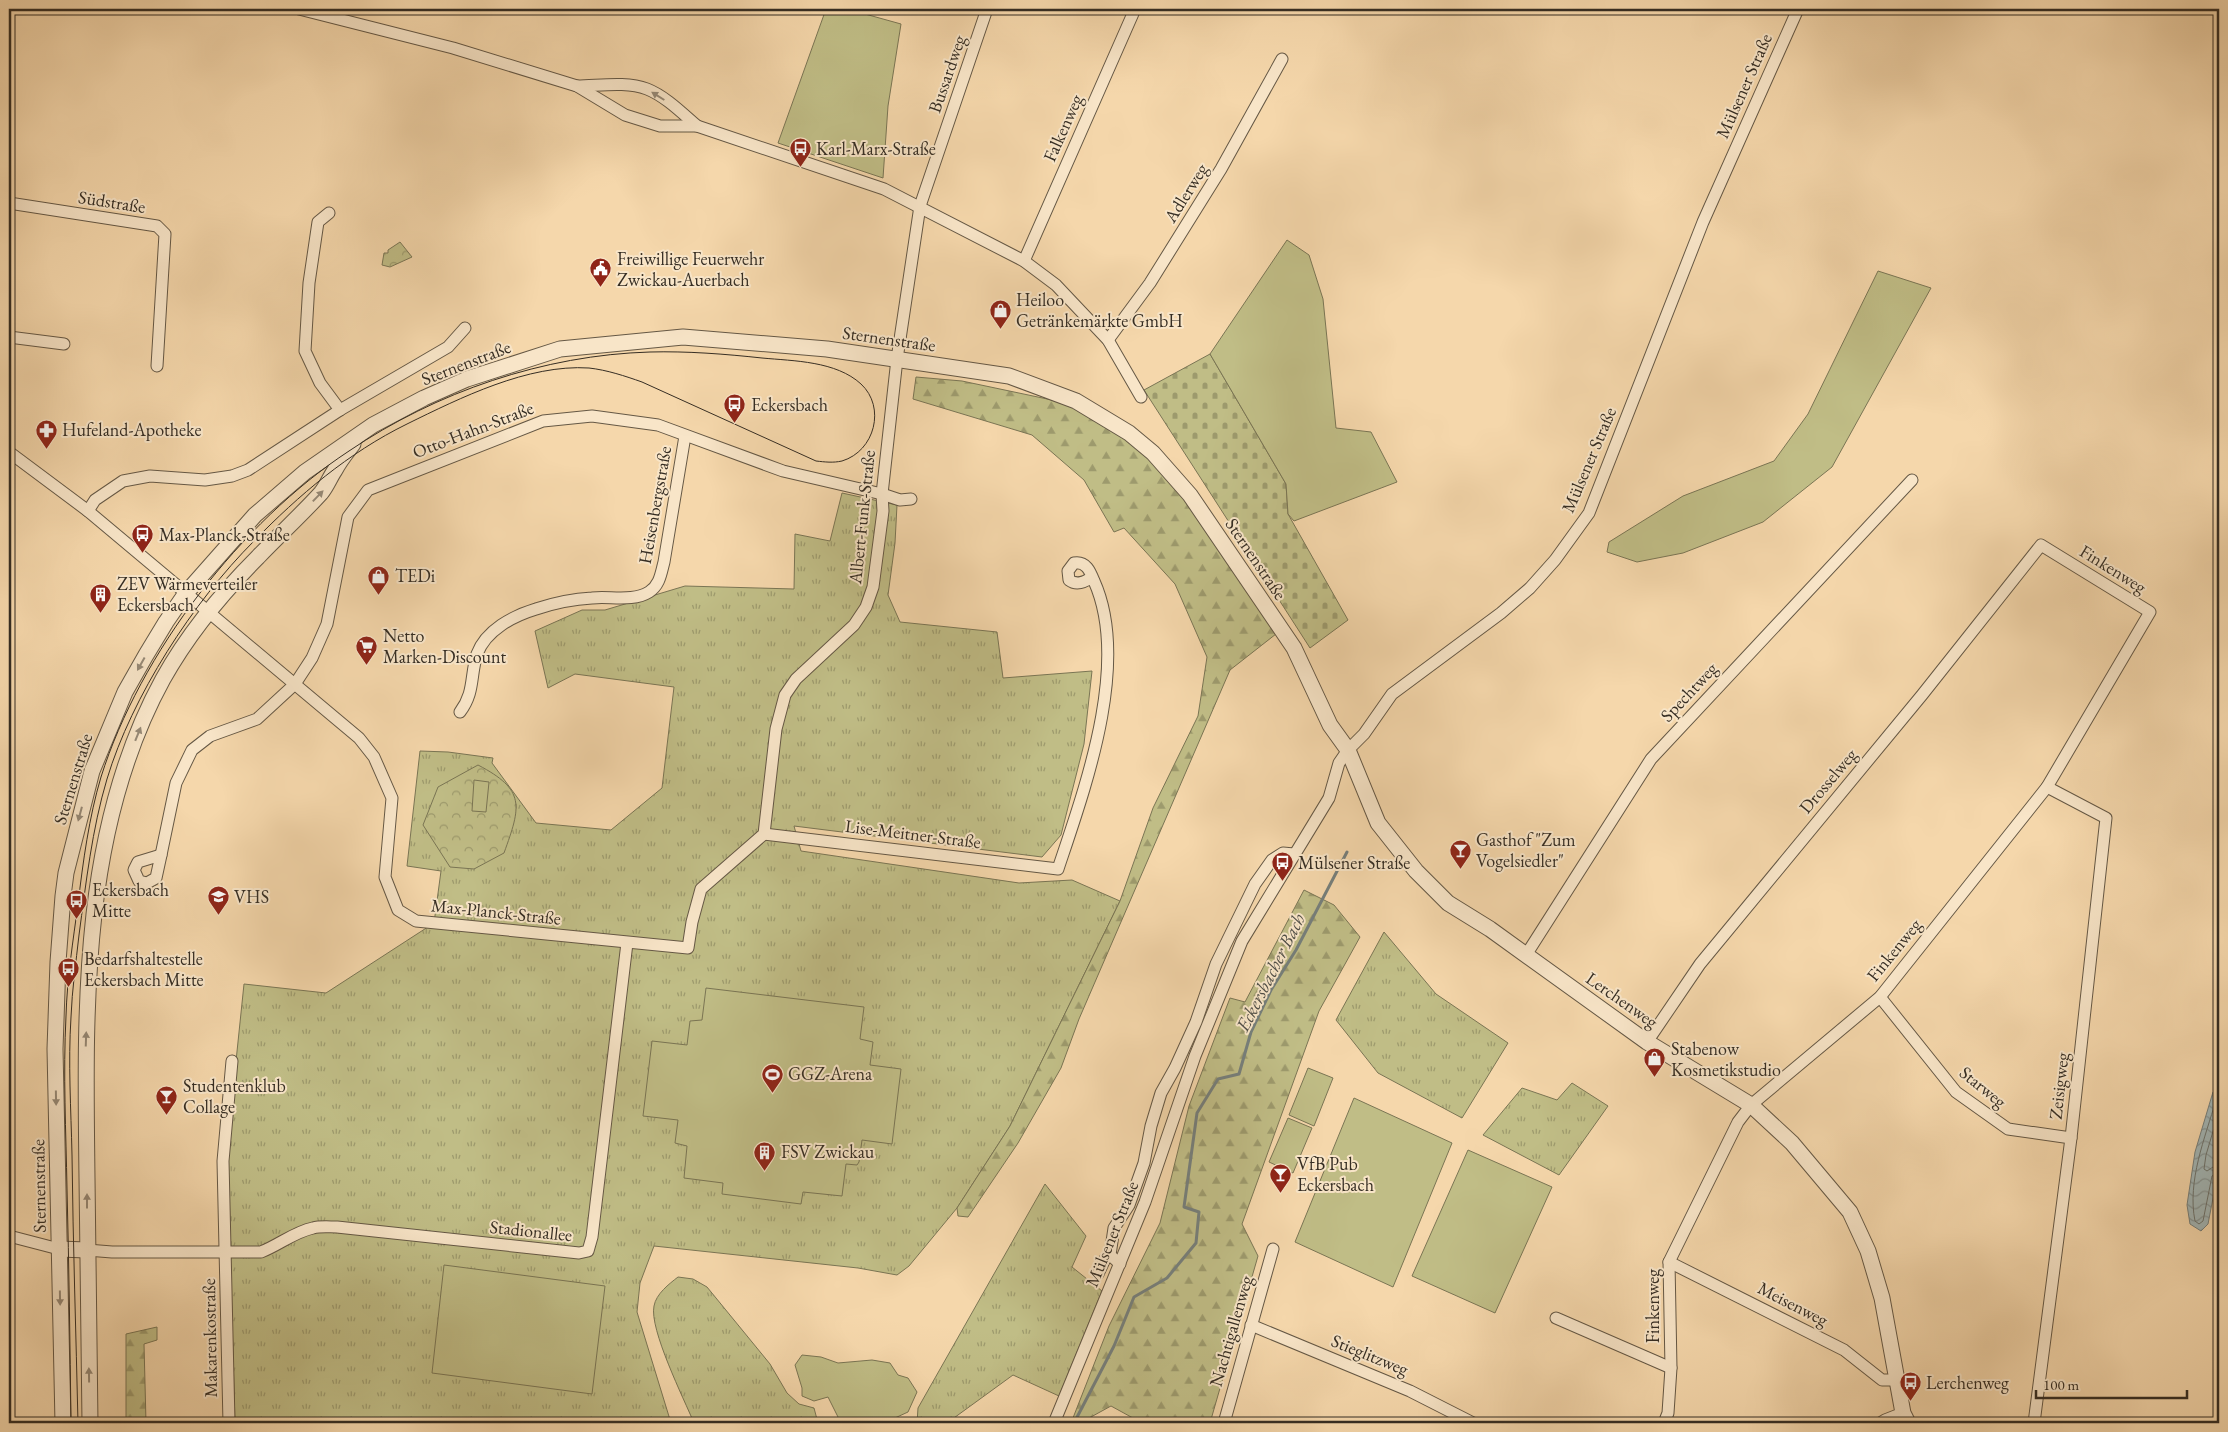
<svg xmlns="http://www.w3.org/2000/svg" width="2228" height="1432" viewBox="0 0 2228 1432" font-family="'EB Garamond',serif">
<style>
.grass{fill:url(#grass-tufts);stroke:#7a7554}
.forest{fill:url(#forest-firs);stroke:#7a7554}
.cemetery{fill:url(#cemetery-stones);stroke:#7a7554}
.park{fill:url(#park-crowns);stroke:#7a7554}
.garden{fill:#c0bd86;stroke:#7a7554}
.water{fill:url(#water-waves);stroke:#767f7b}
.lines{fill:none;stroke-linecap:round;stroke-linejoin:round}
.shore{stroke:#6c726c;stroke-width:1}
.stream{stroke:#767f7b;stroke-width:3}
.minor-casing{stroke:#655845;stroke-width:13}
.tertiary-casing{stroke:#655845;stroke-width:17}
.minor{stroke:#f8e5c8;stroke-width:11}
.tertiary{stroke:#f8e5c8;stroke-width:15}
.tram{stroke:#352d23;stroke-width:1}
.oneway{fill:#968976}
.labels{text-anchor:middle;stroke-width:4;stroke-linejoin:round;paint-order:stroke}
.street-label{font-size:18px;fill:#352d23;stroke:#f8e5c8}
.poi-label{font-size:18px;fill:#352d23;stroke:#f8e5c8;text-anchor:start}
.water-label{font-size:19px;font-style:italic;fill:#504f48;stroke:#f8e5c8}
</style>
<defs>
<pattern id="grass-tufts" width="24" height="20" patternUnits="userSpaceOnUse" patternTransform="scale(1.25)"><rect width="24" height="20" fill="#c0bd86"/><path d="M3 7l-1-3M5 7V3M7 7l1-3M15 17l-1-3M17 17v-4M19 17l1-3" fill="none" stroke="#9d9a6d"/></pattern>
<pattern id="forest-firs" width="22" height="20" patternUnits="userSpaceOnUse" patternTransform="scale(1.25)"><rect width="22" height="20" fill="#c0bd86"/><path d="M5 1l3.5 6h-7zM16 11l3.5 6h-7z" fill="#9d9a6d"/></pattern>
<pattern id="cemetery-stones" width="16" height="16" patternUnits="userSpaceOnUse" patternTransform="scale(1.25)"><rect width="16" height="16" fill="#c0bd86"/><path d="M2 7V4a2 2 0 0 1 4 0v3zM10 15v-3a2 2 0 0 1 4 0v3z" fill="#9d9a6d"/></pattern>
<pattern id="park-crowns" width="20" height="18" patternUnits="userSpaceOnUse" patternTransform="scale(1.25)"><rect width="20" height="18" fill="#c0bd86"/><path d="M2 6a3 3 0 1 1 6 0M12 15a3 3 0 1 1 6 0" fill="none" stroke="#9d9a6d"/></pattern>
<pattern id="water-waves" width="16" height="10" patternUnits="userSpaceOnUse" patternTransform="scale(1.25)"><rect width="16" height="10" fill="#a2b6b6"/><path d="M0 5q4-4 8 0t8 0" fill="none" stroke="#859494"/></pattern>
</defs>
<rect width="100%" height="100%" fill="#f5d7ab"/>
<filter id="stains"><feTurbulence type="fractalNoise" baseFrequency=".004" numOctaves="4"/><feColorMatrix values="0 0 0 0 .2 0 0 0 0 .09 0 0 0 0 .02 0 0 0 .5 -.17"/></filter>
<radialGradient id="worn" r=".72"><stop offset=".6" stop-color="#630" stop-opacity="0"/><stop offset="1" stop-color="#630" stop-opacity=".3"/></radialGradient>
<g class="grass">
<path d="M842,493L897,505L895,543L888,595L900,622L997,632L1003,678L1092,671L1084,744L1061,835L1042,857L794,826L801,851L1019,883L1072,880L1120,901L1010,1126L957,1208L909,1266L897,1275L858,1268L654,1246L640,1283L637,1312L671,1423H235L227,1148L244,984L326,993L434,923L441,871L407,866L420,751L448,752L493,758L492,763L536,823L611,830L662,788L674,687L575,674L548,688L535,631L582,610H605L685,586L794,589L795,534L830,541Z"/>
<path d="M1384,932L1436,994L1508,1043L1462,1118L1378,1073L1336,1020Z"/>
<path d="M1572,1083L1608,1106L1559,1175L1483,1135L1522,1088L1557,1100Z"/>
<path d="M1045,1184L1086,1236L1072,1267L1102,1291L1059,1396L1013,1375L947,1423H917L918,1408Z"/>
<path d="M678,1277L693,1279L707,1287L770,1364L787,1393L799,1404L814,1408L818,1423H694C684,1399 649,1329 654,1306C656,1294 669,1284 678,1277Z"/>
</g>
<g class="forest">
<path d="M916,377L962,381L1052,400L1072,407L1126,440L1153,461L1194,511L1276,634L1230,670L1079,1019L1061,1068L1018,1143L968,1217L958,1216L957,1208L1010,1126L1120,901L1153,808L1198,716L1207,657L1175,584L1124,528L1114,532L1084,480L1032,435L913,399Z"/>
<path d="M1304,890L1334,905L1360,937L1319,1011L1242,1224L1258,1256L1210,1423H1142L1111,1406L1080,1423H1071L1109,1326L1160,1223L1189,1106L1230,998L1245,1002Z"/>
<path d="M157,1327V1340L144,1344L146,1423H126V1334Z"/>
</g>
<path class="cemetery" d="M1210,354L1286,484L1288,514L1348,620L1310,648L1144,390Z"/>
<g class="park">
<path d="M400,242L412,257L390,267L382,265L384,253H388V250Z"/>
<path d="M478,765C526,790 521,806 504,853L474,869L450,867L423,825L438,787Z"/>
</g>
<g class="garden">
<path d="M826,9H847L901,24L888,106L883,178L778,143Z"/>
<path d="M1287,240L1309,255L1323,299L1336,428L1371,432L1397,482L1294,521L1288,514L1286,484L1210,354Z"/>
<path d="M1878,271L1931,288L1832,467L1763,522L1683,553L1637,562L1607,552L1609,542L1683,496L1774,461L1808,414Z"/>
<path d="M474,780L489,782L486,812L472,811Z"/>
<path d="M706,988L864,1007L860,1039L873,1042L870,1065L901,1069L892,1144L862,1140L859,1162L857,1165L846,1164L842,1196L803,1192L801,1204L722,1194L723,1183L684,1178L687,1146L675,1143L678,1120L643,1116L652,1041L687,1045L690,1021L702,1020Z"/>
<path d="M1308,1068L1333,1078L1314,1126L1289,1115Z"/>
<path d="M1354,1098L1452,1143L1393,1287L1295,1242Z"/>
<path d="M1288,1118L1312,1128L1293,1173L1269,1162Z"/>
<path d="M1468,1150L1552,1187L1495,1313L1412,1276Z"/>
<path d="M444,1265L605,1286L592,1394L432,1373Z"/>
<path d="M802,1355L821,1357L838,1363L872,1360L890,1363L898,1375L908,1378L917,1392L908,1412L884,1423L840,1421L828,1397L814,1401L802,1396V1388L795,1365Z"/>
</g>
<path class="water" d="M2213,1092L2219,1094V1167L2208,1224L2201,1231L2190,1224L2187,1205L2195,1152Z"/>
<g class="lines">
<g class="shore">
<path d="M2219,1099L2216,1100C2205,1138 2187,1181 2195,1221L2199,1224L2203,1221L2212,1176L2219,1172"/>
<path d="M2219,1111L2206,1155L2204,1169L2207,1171L2213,1167L2219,1166"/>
</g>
<path class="stream" d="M1074,1423L1114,1346L1134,1297L1167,1278L1196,1243L1199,1212L1184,1207L1197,1113L1218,1079L1239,1074L1251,1032L1271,990L1296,950L1347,852"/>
<defs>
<g id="minor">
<path d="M299,9L453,48L577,86L625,115L660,126H697L884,189L1024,261L1056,285L1108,340L1141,397"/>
<path d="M577,86C598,86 626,81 647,89C665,96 682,113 697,126"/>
<path d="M9,203L157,226L165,234L157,366"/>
<path d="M329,213L318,222L309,283L305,351L320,383L340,410"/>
<path d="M1024,261L1135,9"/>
<path d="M9,337L64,344"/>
<path d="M1108,340L1150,283L1221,169L1282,59"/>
<path d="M9,452L88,511L359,738L374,757L392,798L385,877L398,910L416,921L688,948L692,922L701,889L764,834L776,729L785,695L796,679L854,625L866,607L873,587L883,511L882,494L897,359L920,206L987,9"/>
<path d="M88,511L95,500L123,481L150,476L205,480L232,476L248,470L340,410L448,347L465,328"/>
<path d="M460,712C475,692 470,676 477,654C486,630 513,616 536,609C554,603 573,599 592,598C610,596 633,602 649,592C660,585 661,573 664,562L685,436"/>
<path d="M764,834L1058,869C1085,788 1131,663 1094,581C1090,571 1086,561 1074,563L1068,571L1069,580C1077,586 1085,582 1092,577"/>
<path d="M161,855L176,783L192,750L210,736L257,719L295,684L312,658L327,624L348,517L368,490L543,421L592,416L658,425L783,471L882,494L900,500L911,499"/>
<path d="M161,855L156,878L147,883L139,881L134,870L138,862Z"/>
<path d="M1526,955L1651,759L1912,480"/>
<path d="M1880,997L1956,1092L2008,1129L2071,1138"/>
<path d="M1647,1042L1700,964L1922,695L2041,545L2150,612L2047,787L1880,997L1751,1105L1738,1122L1669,1262L1671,1368L1668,1413L1664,1423"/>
<path d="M9,1236L59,1249"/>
<path d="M87,1250L112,1252H261C279,1245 294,1232 313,1228C320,1226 329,1227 337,1227L579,1253L588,1251L592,1237L627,943"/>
<path d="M1669,1262L1844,1350L1882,1380H1897"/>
<path d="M1120,1264L1110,1255L1114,1228L1129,1205L1144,1163L1151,1126L1161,1093L1175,1068L1196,1022L1216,964L1255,884L1272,860L1283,853L1294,854"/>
<path d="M1098,1274L1105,1259L1110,1255"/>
<path d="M1556,1318L1671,1368"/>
<path d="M1251,1325L1410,1391L1473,1423"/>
<path d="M229,1423L223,1161L232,1061"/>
<path d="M1054,1423L1145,1202L1195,1056L1242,941L1329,798L1339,763L1348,750L1364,734L1392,694L1501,613L1530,588L1555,560L1589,513L1703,222L1798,9"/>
<path d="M1224,1423L1273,1249"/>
<path d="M1880,1423L1885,1420L1903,1413"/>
<path d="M2034,1423L2071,1138L2106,818L2047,787"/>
</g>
<g id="tertiary">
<path d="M59,1249L87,1250"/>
<path d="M63,1423L55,1049L58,962L63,896L66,873L92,771L125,692L146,655L166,622L186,593L255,515L305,472L373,425L424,398L467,379L560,349L683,337L827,349L1009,376L1076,401L1129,433L1153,453L1190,495L1294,648L1330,725L1348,750L1378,823L1416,871L1448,903L1490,929L1647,1042L1751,1105L1792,1143L1850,1212L1868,1251L1882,1298L1903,1413L1908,1423"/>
<path d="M90,1423C89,1342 88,1260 87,1178C85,1011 80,830 163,679C188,634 222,593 258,557C279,535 301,515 321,493C327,486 330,477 335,470C340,460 347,452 353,444"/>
</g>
</defs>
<use href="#minor" class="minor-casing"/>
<use href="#tertiary" class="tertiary-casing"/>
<use href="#minor" class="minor"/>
<use href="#tertiary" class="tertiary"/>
<path class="tram" d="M71,1423C70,1345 69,1267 67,1189C66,1132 63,1074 66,1016C67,979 73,941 78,904C83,862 89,817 101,777C140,653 241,522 349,451C436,392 544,355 650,352C687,351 725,354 762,358C794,361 836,361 861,384C886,407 875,451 842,461C833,463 825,462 816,461L642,382C625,376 607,370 589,368C528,364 460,398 407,424C348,453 299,495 254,541C193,602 132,696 107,779C92,829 86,883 79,935C76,962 72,990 71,1017C68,1063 71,1109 72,1155C73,1244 76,1334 78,1423"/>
</g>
<defs><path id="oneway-solid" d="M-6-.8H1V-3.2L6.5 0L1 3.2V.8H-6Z" transform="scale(1.25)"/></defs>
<g class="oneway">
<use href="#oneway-solid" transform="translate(658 96) rotate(-148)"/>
<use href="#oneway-solid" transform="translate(318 496) rotate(-46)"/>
<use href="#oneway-solid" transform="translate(141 664) rotate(119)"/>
<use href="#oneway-solid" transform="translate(138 734) rotate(-68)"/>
<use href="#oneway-solid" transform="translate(80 814) rotate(105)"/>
<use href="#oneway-solid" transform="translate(86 1039) rotate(-88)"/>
<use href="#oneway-solid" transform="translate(56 1098) rotate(89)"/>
<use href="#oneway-solid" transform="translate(87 1201) rotate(-90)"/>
<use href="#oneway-solid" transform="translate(60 1298) rotate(89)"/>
<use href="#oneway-solid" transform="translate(89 1375) rotate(-91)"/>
</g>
<defs>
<symbol id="bus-pin" viewBox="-11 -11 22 30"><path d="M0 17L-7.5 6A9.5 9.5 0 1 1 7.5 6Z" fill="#8f2418" stroke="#f8e5c8"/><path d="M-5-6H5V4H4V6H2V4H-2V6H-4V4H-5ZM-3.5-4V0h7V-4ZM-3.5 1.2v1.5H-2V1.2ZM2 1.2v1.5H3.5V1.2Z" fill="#fff"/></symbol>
<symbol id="civic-pin" viewBox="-11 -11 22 30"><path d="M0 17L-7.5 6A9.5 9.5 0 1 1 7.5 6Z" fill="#8f2418" stroke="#f8e5c8"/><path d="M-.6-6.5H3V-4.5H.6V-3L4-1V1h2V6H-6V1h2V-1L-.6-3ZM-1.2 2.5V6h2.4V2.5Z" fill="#fff"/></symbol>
<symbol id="shop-pin" viewBox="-11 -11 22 30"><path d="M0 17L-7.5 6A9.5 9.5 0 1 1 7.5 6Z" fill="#8f2418" stroke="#f8e5c8"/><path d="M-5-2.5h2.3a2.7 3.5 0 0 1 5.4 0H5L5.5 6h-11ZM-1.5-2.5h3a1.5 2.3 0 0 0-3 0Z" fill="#fff"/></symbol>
<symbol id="pharmacy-pin" viewBox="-11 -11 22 30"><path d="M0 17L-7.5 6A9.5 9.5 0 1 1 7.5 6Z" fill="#8f2418" stroke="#f8e5c8"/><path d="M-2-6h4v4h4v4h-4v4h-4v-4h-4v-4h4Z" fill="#fff"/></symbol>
<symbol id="building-pin" viewBox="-11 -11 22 30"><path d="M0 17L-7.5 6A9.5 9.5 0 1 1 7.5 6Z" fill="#8f2418" stroke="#f8e5c8"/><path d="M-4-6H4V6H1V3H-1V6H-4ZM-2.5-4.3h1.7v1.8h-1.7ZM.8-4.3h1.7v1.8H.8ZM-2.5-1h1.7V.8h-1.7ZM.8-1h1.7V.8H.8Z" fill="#fff"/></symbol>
<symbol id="supermarket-pin" viewBox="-11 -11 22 30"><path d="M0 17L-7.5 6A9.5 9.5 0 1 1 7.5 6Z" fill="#8f2418" stroke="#f8e5c8"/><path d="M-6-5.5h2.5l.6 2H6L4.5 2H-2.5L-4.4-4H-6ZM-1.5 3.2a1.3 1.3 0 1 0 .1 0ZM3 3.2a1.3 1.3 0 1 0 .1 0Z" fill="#fff"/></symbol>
<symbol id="bar-pin" viewBox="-11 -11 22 30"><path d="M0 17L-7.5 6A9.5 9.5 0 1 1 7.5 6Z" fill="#8f2418" stroke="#f8e5c8"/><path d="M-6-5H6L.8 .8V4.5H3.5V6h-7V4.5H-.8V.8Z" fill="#fff"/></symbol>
<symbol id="university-pin" viewBox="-11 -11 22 30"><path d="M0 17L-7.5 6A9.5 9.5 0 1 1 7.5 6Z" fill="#8f2418" stroke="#f8e5c8"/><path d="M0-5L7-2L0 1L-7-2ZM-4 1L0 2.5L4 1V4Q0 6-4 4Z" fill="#fff"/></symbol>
<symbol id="stadium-pin" viewBox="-11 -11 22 30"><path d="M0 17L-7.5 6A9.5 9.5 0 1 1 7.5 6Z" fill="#8f2418" stroke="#f8e5c8"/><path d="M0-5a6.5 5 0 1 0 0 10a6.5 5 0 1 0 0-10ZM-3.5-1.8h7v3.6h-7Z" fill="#fff"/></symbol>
</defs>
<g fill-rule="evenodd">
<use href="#bus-pin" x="788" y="136" width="25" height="34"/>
<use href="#civic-pin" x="588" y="256" width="25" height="34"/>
<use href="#shop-pin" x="988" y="298" width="25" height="34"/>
<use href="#bus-pin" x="722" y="392" width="25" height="34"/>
<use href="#pharmacy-pin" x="34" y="418" width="25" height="34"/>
<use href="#bus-pin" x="130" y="522" width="25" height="34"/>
<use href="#shop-pin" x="366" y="564" width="25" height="34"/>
<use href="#building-pin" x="88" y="582" width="25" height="34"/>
<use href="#supermarket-pin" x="354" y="634" width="25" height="34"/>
<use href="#bar-pin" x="1448" y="838" width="25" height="34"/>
<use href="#bus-pin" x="1270" y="850" width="25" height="34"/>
<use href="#university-pin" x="206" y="884" width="25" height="34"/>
<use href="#bus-pin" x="64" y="888" width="25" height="34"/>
<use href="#bus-pin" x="56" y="956" width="25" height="34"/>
<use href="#shop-pin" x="1642" y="1046" width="25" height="34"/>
<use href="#stadium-pin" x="760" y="1062" width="25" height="34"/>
<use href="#bar-pin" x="154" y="1084" width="25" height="34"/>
<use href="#building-pin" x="752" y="1140" width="25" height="34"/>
<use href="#bar-pin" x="1268" y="1162" width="25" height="34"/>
<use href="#bus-pin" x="1898" y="1370" width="25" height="34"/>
</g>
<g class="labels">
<g class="street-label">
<text transform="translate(947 74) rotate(-71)" y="6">Bussardweg</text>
<text transform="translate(1744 86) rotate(-66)" y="6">Mülsener Straße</text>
<text transform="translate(1063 128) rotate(-66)" y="6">Falkenweg</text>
<text transform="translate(1186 193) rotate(-58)" y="6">Adlerweg</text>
<text transform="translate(112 202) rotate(9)" y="6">Südstraße</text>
<text transform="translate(889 339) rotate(8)" y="6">Sternenstraße</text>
<text transform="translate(466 363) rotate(-21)" y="6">Sternenstraße</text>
<text transform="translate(473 430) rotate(-21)" y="6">Otto-Hahn-Straße</text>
<text transform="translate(1589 460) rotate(-67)" y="6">Mülsener Straße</text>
<text transform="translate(655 505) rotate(-80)" y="6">Heisenbergstraße</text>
<text transform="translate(862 517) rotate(-84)" y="6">Albert-Funk-Straße</text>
<text transform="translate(1256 559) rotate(56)" y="6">Sternenstraße</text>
<text transform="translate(2113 569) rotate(32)" y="6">Finkenweg</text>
<text transform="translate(1689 692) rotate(-47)" y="6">Spechtweg</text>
<text transform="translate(73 779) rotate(-73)" y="6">Sternenstraße</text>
<text transform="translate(1828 781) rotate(-50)" y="6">Drosselweg</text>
<text transform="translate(913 834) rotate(7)" y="6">Lise-Meitner-Straße</text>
<text transform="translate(496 912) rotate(6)" y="6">Max-Planck-Straße</text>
<text transform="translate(1894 950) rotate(-51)" y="6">Finkenweg</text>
<text transform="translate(1622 1000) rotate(35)" y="6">Lerchenweg</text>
<text transform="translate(2059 1086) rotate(-84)" y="6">Zeisigweg</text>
<text transform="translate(1983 1087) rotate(39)" y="6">Starweg</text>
<text transform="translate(39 1186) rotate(-91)" y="6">Sternenstraße</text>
<text transform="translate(531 1231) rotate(6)" y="6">Stadionallee</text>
<text transform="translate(1112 1234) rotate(-68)" y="6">Mülsener Straße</text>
<text transform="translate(1793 1304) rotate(27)" y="6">Meisenweg</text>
<text transform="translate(1653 1306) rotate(-90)" y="6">Finkenweg</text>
<text transform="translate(1231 1331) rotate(-74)" y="6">Nachtigallenweg</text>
<text transform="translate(210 1338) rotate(-91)" y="6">Makarenkostraße</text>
<text transform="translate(1370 1355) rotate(22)" y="6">Stieglitzweg</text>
</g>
<g class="poi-label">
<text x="816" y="155">Karl-Marx-Straße</text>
<text x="617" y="265">Freiwillige Feuerwehr<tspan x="617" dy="21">Zwickau-Auerbach</tspan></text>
<text x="1016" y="306">Heiloo<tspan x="1016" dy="21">Getränkemärkte GmbH</tspan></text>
<text x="751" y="411">Eckersbach</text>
<text x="62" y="436">Hufeland-Apotheke</text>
<text x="159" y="541">Max-Planck-Straße</text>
<text x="395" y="582">TEDi</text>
<text x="117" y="590">ZEV Wärmeverteiler<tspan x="117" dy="21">Eckersbach</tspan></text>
<text x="383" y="642">Netto<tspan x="383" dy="21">Marken-Discount</tspan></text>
<text x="1476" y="846">Gasthof "Zum<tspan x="1476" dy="21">Vogelsiedler"</tspan></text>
<text x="1298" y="869">Mülsener Straße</text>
<text x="92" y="896">Eckersbach<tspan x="92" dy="21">Mitte</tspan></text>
<text x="234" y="903">VHS</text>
<text x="84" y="965">Bedarfshaltestelle<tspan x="84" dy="21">Eckersbach Mitte</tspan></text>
<text x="1671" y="1055">Stabenow<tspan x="1671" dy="21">Kosmetikstudio</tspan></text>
<text x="788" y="1080">GGZ-Arena</text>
<text x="183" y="1092">Studentenklub<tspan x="183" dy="21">Collage</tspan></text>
<text x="781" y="1158">FSV Zwickau</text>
<text x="1297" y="1170">VfB Pub<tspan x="1297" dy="21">Eckersbach</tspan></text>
<text x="1926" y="1389">Lerchenweg</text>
</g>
<g class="water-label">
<text transform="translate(1270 972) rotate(-63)" y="7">Eckersbacher Bach</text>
</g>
</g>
<rect width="2228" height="1432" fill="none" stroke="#f5d7ab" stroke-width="30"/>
<rect x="10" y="10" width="2208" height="1412" fill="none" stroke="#352d23" stroke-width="2.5"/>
<rect x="15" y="15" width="2198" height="1402" fill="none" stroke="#352d23"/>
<path d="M2036 1390v8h151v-8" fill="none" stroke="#352d23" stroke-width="2.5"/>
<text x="2043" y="1390" font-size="15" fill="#352d23" stroke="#f8e5c8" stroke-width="4" paint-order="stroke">100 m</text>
<rect width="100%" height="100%" filter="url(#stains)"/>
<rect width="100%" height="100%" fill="url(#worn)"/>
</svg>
